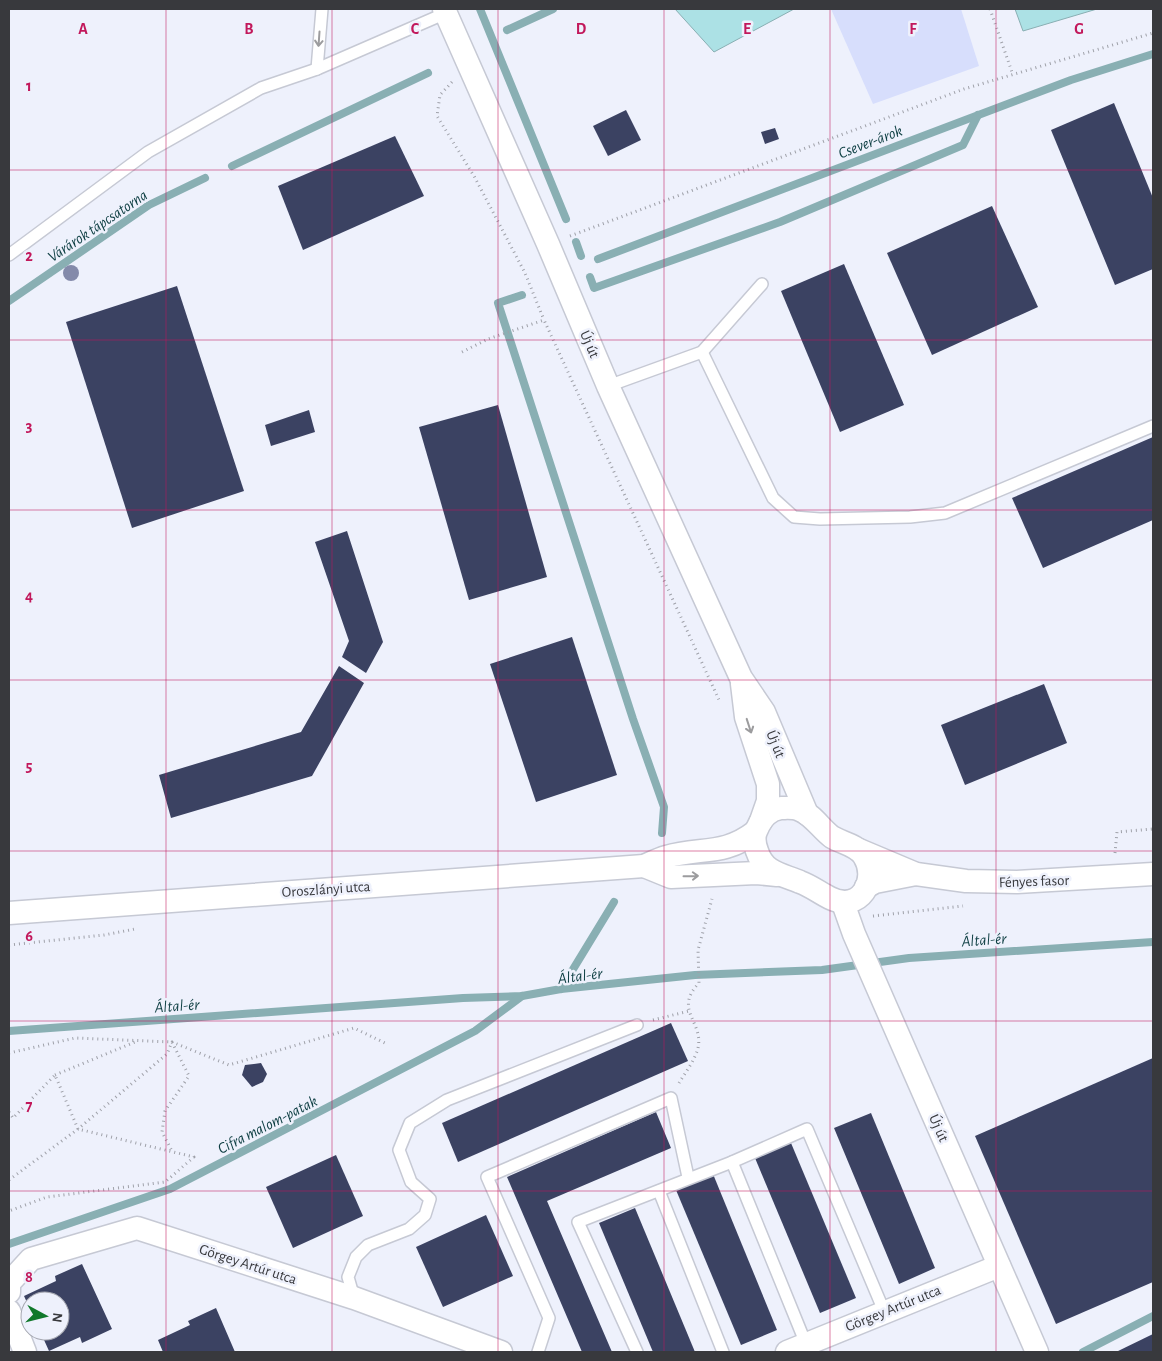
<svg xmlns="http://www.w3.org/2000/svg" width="1162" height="1361" viewBox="0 0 1162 1361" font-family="'Alegreya Sans',sans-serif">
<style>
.green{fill:#d7defc}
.water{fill:#ace1e5;stroke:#89afb3}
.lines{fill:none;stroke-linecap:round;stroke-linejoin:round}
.stream{stroke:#89afb3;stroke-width:8}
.building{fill:#3b4262}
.service-casing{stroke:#c6c9d4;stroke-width:14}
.minor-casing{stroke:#c6c9d4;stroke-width:25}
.path{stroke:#9fa1a9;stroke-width:3;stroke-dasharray:1 4;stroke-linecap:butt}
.service{stroke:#fff;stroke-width:11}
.minor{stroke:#fff;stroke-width:22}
.tree{fill:#848aaa}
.oneway{stroke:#9c9c9e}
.grid{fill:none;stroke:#c2185b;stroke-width:1;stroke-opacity:0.55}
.labels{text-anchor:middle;stroke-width:5;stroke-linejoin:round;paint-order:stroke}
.street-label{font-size:15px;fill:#38393d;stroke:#eef1fc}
.water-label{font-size:16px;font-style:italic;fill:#0d3e42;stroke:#eef1fc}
.grid-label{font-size:16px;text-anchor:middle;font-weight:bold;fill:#c2185b;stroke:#eef1fc;stroke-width:5;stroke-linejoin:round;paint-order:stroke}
</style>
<rect width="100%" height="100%" fill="#eef1fc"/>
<path class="green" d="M831,9H961L979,66L873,104Z"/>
<g class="water">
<path d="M675,9H794L714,52Z"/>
<path d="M1015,9H1097L1023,31Z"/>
</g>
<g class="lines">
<g class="stream">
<path d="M480,9L566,219"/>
<path d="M507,30L553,9"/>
<path d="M232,166L428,73"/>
<path d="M576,242L581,256"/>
<path d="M598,259L1071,80L1153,54"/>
<path d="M590,277L594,288L780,222L963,145L978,115"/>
<path d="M522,295L498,303L633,719L664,807L662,833"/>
<path d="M9,301L149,205L205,178"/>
<path d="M561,989L614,902"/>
<path d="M9,1031L463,998L522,996L561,989L695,975L822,970L909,958L1153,942"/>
<path d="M9,1244L170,1189L475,1031L522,996"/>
<path d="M1083,1352L1153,1316"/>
</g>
</g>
<g class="building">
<path d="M1114,103L1153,198V269L1115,285L1051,130Z"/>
<path d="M626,110L641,140L608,156L593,126Z"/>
<path d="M775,128L779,139L765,144L761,132Z"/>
<path d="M395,136L424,196L303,250L278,186Z"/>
<path d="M992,206L1038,307L932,355L887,253Z"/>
<path d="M844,264L904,405L840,432L781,291Z"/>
<path d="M177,286L244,491L132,528L66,322Z"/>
<path d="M498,405L547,577L469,600L419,427Z"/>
<path d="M309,410L315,432L271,446L265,425Z"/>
<path d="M1153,437V520L1043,568L1012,498Z"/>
<path d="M347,531L383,642L366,673L342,657L349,641L315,542Z"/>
<path d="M572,637L617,775L536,802L490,664Z"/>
<path d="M339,666L364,683L312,776L171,818L159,775L301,732Z"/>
<path d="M1044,684L1067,743L965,785L941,725Z"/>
<path d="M671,1023L688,1061L458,1162L442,1123Z"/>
<path d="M1153,1058V1282L1056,1324L975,1136Z"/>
<path d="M261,1063L267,1074L263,1082L252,1087L242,1075L245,1065Z"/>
<path d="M656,1112L671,1148L547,1201L612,1352H582L507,1177Z"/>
<path d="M871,1113L935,1268L899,1284L834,1128Z"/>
<path d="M791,1143L856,1298L820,1313L755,1158Z"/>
<path d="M336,1155L363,1216L293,1248L266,1187Z"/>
<path d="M713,1174L777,1330L741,1345L676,1190Z"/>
<path d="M635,1208L695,1352H653L599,1223Z"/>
<path d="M486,1215L513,1276L443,1307L416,1247Z"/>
<path d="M82,1264L112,1329L82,1343L80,1337L49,1351L40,1331H60V1301H30V1309L24,1296L56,1281L55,1276Z"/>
<path d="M216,1308L235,1352H163L158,1340L190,1325L188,1321Z"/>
<path d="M1153,1334V1352H1116Z"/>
</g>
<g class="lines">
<defs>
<g id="service">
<path d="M317,69L322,9"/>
<path d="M9,255L148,152L261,88L317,69L446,13"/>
<path d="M702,352L773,498L794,517L820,519L910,517L945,513L1153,426"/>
<path d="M608,386L702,352L762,284"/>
<path d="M732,1162L806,1344"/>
<path d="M659,1191L723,1352"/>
<path d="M354,1298L348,1277L356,1257L368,1245L409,1229L425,1215L430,1199L411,1182L399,1150L410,1123L447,1100L637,1025"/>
<path d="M538,1352L549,1318L487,1177L671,1098L688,1177"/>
<path d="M637,1352L578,1222L732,1162L807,1129L884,1311"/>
</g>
<g id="minor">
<path d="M444,9L548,244L608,386L741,678L764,712L807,814"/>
<path d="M742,684L746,717L768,784V801L761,821"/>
<path d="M781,808C787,808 794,807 800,810C813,815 821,829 832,837C842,843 857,845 864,856C879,880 860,913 830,898C820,893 811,886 800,882C781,874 764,873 757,851C754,843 753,836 757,829C762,817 769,810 781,808Z"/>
<path d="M859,850L916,874L966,881L1017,882L1153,874"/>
<path d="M644,866L671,877L756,873L777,875"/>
<path d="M866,887L875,882L916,874"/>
<path d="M843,903L854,934L1037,1352"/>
<path d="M9,913L644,866C651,863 659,859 666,857C700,847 724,856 755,832"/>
<path d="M9,1292V1283L31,1259L137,1228L354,1298L501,1352"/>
<path d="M9,1311L25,1352"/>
<path d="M787,1352L999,1266"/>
</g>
</defs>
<use href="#service" class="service-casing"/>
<use href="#minor" class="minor-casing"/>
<g class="path">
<path d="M990,9L1013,75"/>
<path d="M452,82L440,95L437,116L474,176L525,273L544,320"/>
<path d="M570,236L964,89L1153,33"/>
<path d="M462,352L488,339L544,320L720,702"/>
<path d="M1115,853L1117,832L1153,829"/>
<path d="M873,916L963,906"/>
<path d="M9,945L104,935L135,929"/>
<path d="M653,1020L689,1011"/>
<path d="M9,1053L75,1038L172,1042L189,1076L165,1111L162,1132L172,1151"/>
<path d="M55,1075L135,1042"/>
<path d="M679,1083C685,1073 695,1060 698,1048C704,1022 673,1010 699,983L698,950L712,899"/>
<path d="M9,1112L13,1118L55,1075L78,1129L194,1157L165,1182L47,1197L9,1211"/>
<path d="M9,1180L78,1129L167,1054L172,1042L229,1065L354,1028L387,1044"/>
</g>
<use href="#service" class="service"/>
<use href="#minor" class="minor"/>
</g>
<circle class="tree" cx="71" cy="273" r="8"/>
<defs><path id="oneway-shaft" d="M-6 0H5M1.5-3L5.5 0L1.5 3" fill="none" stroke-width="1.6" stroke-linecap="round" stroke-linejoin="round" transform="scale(1.25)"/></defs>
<g class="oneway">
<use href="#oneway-shaft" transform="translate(319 39) rotate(94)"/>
<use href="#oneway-shaft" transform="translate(749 726) rotate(72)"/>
<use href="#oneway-shaft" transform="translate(691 876) rotate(-1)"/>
</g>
<path class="grid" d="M166,9V1352M332,9V1352M498,9V1352M664,9V1352M830,9V1352M996,9V1352M9,170H1153M9,340H1153M9,510H1153M9,680H1153M9,851H1153M9,1021H1153M9,1191H1153"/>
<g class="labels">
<g class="street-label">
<text transform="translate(590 344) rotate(67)" y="5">Új út</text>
<text transform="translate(776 744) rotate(68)" y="5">Új út</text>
<text transform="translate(1034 881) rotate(-2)" y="5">Fényes fasor</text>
<text transform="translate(326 889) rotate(-4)" y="5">Oroszlányi utca</text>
<text transform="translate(939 1128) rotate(66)" y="5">Új út</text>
<text transform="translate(248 1264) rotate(18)" y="5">Görgey Artúr utca</text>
<text transform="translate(893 1308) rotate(-22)" y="5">Görgey Artúr utca</text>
</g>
<g class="water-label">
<text transform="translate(870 141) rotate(-21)" y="6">Csever-árok</text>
<text transform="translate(97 225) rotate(-34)" y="6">Várárok tápcsatorna</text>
<text transform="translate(984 939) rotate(-4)" y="6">Által-ér</text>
<text transform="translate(580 975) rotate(-7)" y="6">Által-ér</text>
<text transform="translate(177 1005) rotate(-4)" y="6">Által-ér</text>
<text transform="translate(267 1124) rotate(-27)" y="6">Cifra malom-patak</text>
</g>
</g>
<g class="grid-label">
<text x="83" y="34">A</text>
<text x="249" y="34">B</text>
<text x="415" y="34">C</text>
<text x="581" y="34">D</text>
<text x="747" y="34">E</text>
<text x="913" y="34">F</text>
<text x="1079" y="34">G</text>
<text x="29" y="91">1</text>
<text x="29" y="261">2</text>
<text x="29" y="431">3</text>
<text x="29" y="601">4</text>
<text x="29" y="771">5</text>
<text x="29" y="941">6</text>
<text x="29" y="1111">7</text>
<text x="29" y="1282">8</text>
</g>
<rect width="1162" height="1361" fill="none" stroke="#38393d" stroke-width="20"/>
<g transform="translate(45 1316) rotate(97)"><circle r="24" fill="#eef1fc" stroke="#a5a7b0"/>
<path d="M0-4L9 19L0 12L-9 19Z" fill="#10782b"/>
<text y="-8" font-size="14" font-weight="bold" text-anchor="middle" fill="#38393d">N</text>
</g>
</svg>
